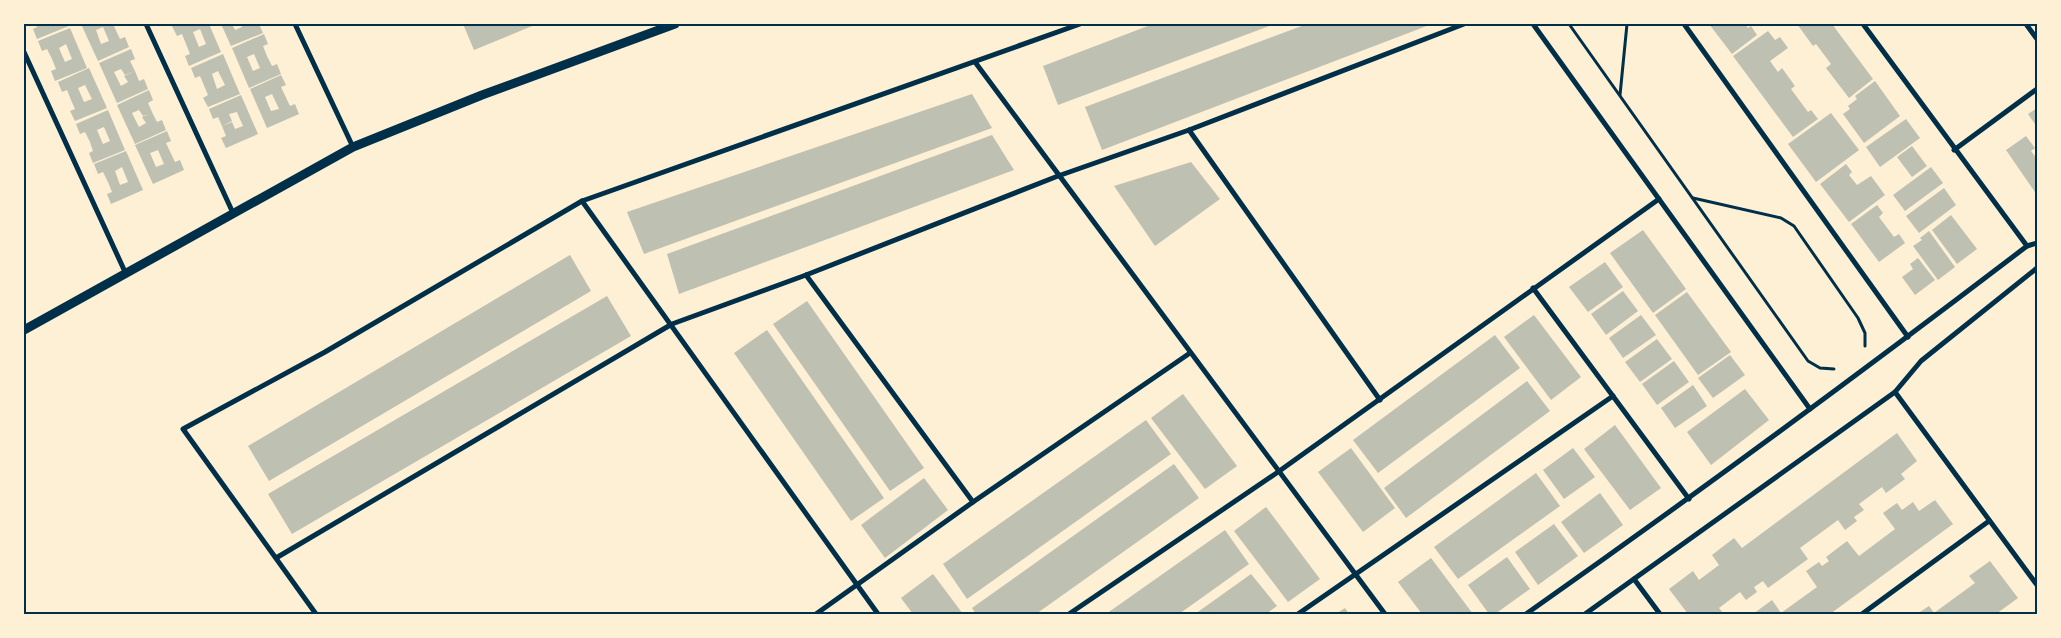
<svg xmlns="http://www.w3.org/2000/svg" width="2061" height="638" viewBox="0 0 2061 638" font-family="Lato,sans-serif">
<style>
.building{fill:#bec0b2;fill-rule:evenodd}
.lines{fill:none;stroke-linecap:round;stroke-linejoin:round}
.path{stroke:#003049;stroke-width:3}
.minor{stroke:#003049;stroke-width:5}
.tertiary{stroke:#003049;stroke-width:9}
.neatline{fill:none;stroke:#003049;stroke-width:2}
</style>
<rect width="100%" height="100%" fill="#fdf0d5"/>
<g class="building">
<path d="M36,24H68L69,26L37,39L33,29L37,27Z"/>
<path d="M81,24H113L120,39L125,37L129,47L98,61ZM103,27L109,41L101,44L96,30Z"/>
<path d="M178,24H209L221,52L189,66L185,56L190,54L182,34L177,36L172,26ZM200,29L206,44L199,47L193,32Z"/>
<path d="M221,24H232L235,30L242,27L241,24H259L263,33L231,46Z"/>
<path d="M463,24H537L474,50Z"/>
<path d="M1153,24H1275L1058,105L1043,66Z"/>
<path d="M1307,24H1432L1102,150L1085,107Z"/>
<path d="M1709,24H1745L1748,28L1751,26L1757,35L1732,54Z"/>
<path d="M1797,24H1832L1873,79L1849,98L1826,68L1831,64L1816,44L1813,46Z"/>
<path d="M70,28L87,68L55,81L51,71L56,69L52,59L47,49L42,51L38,41ZM66,44L72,59L65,62L59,48Z"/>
<path d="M1768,31L1775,40L1780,37L1788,48L1770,61L1778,72L1782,68L1795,86L1791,89L1808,112L1811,110L1818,119L1793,137L1733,56Z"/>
<path d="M264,34L268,44L263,46L267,56L272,66L277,64L281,74L249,88L232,48ZM254,54L260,68L253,71L247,57Z"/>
<path d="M131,49L135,59L130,61L135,71L125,75L121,69L114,72L121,86L128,82L124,76L135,71L139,81L144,79L148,89L117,103L99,63Z"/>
<path d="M223,54L240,94L208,107L203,98L208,95L200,76L195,78L191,68ZM218,71L225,85L217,89L212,74Z"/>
<path d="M89,68L107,108L75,121L70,111L75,109L71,100L67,90L62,92L58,82ZM85,85L92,99L84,102L78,88Z"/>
<path d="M281,75L286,85L281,87L290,106L295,104L299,114L267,128L250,89ZM272,94L279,109L271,111L265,97Z"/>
<path d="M1875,81L1900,116L1864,143L1843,114L1850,109L1848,106L1857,99L1855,96Z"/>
<path d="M149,90L153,100L148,103L152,112L157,122L162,120L166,130L135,144L117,105ZM139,110L143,116L150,114L142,117L146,123L139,127L132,113Z"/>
<path d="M972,94L992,128L644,254L627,212Z"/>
<path d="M241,95L258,134L226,148L221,138L226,136L222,126L232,122L235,129L243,126L239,117L237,112L229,114L232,121L222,126L218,117L213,119L209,109Z"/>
<path d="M2037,108V127L2028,114Z"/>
<path d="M108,110L125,150L93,163L89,153L93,151L90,142L85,132L80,134L76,124ZM104,127L110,141L103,144L97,130Z"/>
<path d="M1831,113L1859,150L1816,182L1788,144Z"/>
<path d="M1906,119L1920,138L1880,167L1866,147Z"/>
<path d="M167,131L171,141L166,143L175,162L180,160L184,170L153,184L135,145ZM158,150L164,164L156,167L150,153Z"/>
<path d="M992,135L1014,170L679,294L667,254Z"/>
<path d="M2026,136L2035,148L2031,151L2037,159V195L2006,150Z"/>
<path d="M1912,146L1927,166L1912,177L1897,157Z"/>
<path d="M126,151L143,190L111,204L107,194L112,192L108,182L103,172L98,174L94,164ZM122,167L128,182L120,185L115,171Z"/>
<path d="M1191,162L1220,199L1155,246L1114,186Z"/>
<path d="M1846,164L1852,172L1849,175L1857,185L1871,176L1885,195L1849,222L1820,184Z"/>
<path d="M1931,167L1943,183L1905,211L1893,195Z"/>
<path d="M1944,188L1956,205L1919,233L1906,216Z"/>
<path d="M1877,205L1883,213L1879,217L1894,237L1899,234L1905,243L1879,262L1851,224Z"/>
<path d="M1951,215L1977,249L1957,264L1932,230Z"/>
<path d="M1643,230L1686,289L1653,313L1610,253Z"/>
<path d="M1929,231L1955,267L1938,280L1913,246L1922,240L1920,238Z"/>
<path d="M570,255L591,291L269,481L248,446Z"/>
<path d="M1918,258L1935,280L1915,295L1902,277L1913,269L1910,264Z"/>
<path d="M1605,262L1623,287L1588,312L1569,287Z"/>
<path d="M1623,291L1638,311L1606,335L1591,314Z"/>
<path d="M1687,292L1731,352L1698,375L1655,315Z"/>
<path d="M607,296L631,336L292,534L268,494Z"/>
<path d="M807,301L924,468L890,491L773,324Z"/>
<path d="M1534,315L1581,377L1551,400L1504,337Z"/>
<path d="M1641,315L1656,335L1623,358L1609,338Z"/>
<path d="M767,330L884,498L851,521L734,353Z"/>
<path d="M1495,335L1520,368L1378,473L1353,440Z"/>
<path d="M1657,339L1672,359L1640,382L1625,362Z"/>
<path d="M1730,355L1745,375L1713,398L1698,378Z"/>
<path d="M1674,361L1689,382L1657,405L1642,384Z"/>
<path d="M1527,381L1550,411L1406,518L1384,488Z"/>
<path d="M1693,385L1707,406L1675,428L1661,408Z"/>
<path d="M1745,389L1769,420L1711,465L1687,432Z"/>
<path d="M1183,394L1237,466L1205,489L1151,418Z"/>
<path d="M1146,420L1171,454L967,599L943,564Z"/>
<path d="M1615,425L1661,488L1630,510L1584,449Z"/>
<path d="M1897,433L1917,461L1901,474L1905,479L1886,493L1882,487L1859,504L1864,510L1854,517L1857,521L1845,530L1838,520L1800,548L1808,559L1768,588L1763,581L1754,587L1757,592L1746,600L1740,592L1719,608L1724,614H1688L1669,589L1693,571L1699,580L1719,565L1712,555L1734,538L1742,548Z"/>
<path d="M1351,448L1395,508L1363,532L1318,472Z"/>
<path d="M1573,448L1595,477L1564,499L1543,470Z"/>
<path d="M1174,464L1199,498L1036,614H976L972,608Z"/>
<path d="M1536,473L1560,506L1458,579L1434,547Z"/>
<path d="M924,478L948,510L885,558L861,525Z"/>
<path d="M1600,493L1623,525L1584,553L1561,522Z"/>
<path d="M1935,500L1953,524L1830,614H1753L1772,600L1781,613L1817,587L1806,571L1819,562L1822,566L1829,561L1826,557L1847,541L1859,556L1895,529L1883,513L1897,503L1902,510L1913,502L1919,511Z"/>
<path d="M1266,507L1320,579L1288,602L1234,531Z"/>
<path d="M1554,524L1578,556L1538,585L1515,552Z"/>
<path d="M1225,530L1249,564L1179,614H1106Z"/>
<path d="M1507,557L1530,589L1495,614H1489L1468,585Z"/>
<path d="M1431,558L1473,614H1422L1398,582Z"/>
<path d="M1990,561L2018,598L1996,614H1917L1929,606L1934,613L1975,583L1969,576Z"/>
<path d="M933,574L963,614H913L901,598Z"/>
<path d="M1251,574L1277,606L1266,614H1195Z"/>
<path d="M1345,608L1349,614H1336Z"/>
</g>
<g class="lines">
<g class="path">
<path d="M1569,24L1808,361L1820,368L1834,369"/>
<path d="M1620,95L1627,24"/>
<path d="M1693,198L1781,218L1794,226L1858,318L1865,333V346"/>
</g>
<g class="minor">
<path d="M146,24L233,213"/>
<path d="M295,24L353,147"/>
<path d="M1533,24L1810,409"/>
<path d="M1684,24L1908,337"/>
<path d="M1863,24L2027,246"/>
<path d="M2026,24L2037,39"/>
<path d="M24,52L126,274"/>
<path d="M975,62L1385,614"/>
<path d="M1189,130L1380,400"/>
<path d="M1954,150L2037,89"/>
<path d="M582,201L878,614"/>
<path d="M806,275L973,502"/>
<path d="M1533,288L1689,499"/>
<path d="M1895,392L2037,585"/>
<path d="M276,558L672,324L806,275L1058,176L1189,130L1464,24"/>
<path d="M1634,579L1660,614"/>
<path d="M316,614L183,429L325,352L582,201L1080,24"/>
<path d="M816,614L973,502L1190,353"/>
<path d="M1069,614L1278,472L1659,199"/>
<path d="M1298,614L1613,396"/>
<path d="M1526,614C1695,495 1862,372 2027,246L2037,243"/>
<path d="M1585,614L1895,392L1921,361L2037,268"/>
<path d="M1862,614L1989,521"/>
</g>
<path class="tertiary" d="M24,330L353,147L482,95L675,24"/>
</g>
<rect width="2061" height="638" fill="none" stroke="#fdf0d5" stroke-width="50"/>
<rect x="25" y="25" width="2011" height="588" class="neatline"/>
</svg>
